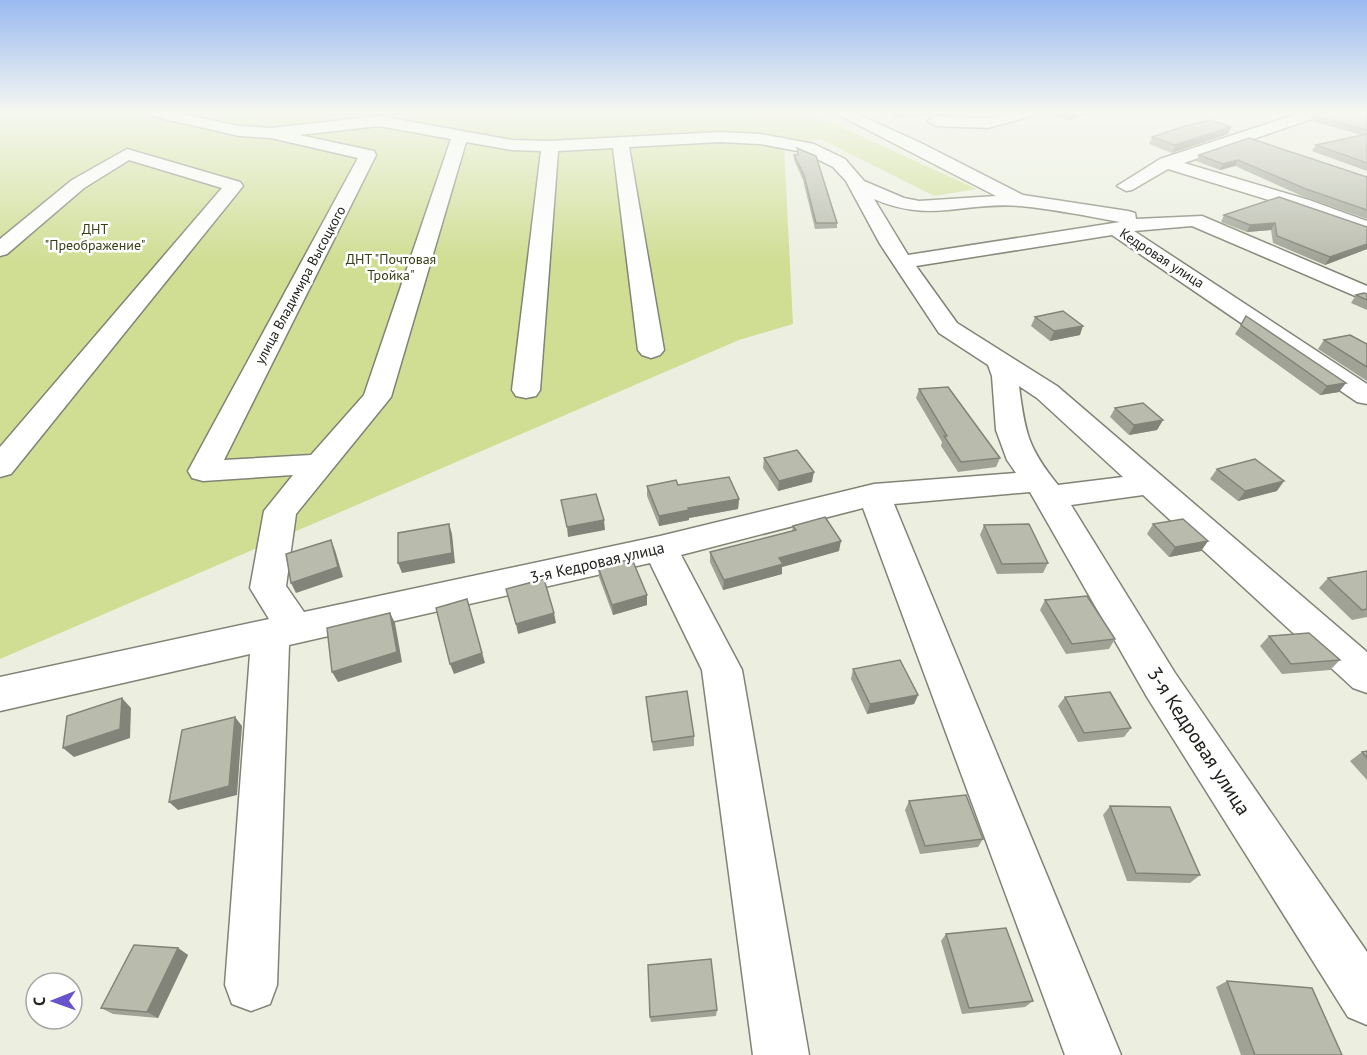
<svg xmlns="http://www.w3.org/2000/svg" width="1367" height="1055" viewBox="0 0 1367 1055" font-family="'PT Sans',sans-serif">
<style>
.green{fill:#d0de94}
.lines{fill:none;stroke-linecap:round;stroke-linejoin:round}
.minor-casing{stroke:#808375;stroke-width:3}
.minor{fill:#fff;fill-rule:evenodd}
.wall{fill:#9fa295}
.shaded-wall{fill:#828479}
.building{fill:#b9bcad;stroke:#828479;stroke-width:1.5}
.labels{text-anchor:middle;stroke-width:5;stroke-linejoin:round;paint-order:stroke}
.far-park-label{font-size:14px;fill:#393f15;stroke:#fff}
.far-street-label{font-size:14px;fill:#21231d;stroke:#fff}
.street-label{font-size:16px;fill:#21231d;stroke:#fff}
.near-street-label{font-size:20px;fill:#21231d;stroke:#fff}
</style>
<rect width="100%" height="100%" fill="#ecefe0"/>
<path class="green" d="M0,113H810L977,189L934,196L821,139L784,146L793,324L739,340L0,659Z"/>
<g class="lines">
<defs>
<g id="minor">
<path d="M149,113H177L239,126L271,128L379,116L512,140L550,141L720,132L760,134L814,144L845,159L864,181L904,198L919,201L996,196L835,113H855L921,143L1023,195L1128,211L1135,213L1136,219L1202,216L1367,286V301L1192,226L1134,231L1367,384V404L1357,402L1112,235L916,266L957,323L1057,386L1367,652V693L1353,688L1143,495L1071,505L1175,673L1367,952V1025L1348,1017L1147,697L1030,492L894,504L1121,1055H1065L863,508L681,555L742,670L809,1055H753L702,670L650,563L289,645L277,985L270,1004L251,1011L232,1004L225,985L250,654L0,711V677L269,619L250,588L264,511L293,475L203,481L192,478L188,471L358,158L271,138L239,136L152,116ZM379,126L451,139L364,395L311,455L224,460L376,155L374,151L299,135ZM466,142L512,150L541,151L512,390L516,396L526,398L536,396L540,390L558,151L613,148L638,350L642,355L651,358L660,355L664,350L629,147L720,142L760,144L803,152L833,167L846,181L880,244L939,333L988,365L992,376L996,430L1007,460L1016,473L874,484L660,536L304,612L286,586L296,514L391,397ZM874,199C931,224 965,201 1020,206C1053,209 1087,216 1120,222L908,255ZM1019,386L1037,398L1123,477L1058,485C1028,448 1025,433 1019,386Z"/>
<path d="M1010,113H1035L1032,116L988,128L936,126L928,121L936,116L988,118Z"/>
<path d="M1300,113H1323L1320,116L1184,163L1309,200L1367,221V234L1295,208L1168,169L1132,190L1126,191L1117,186L1160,159Z"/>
<path d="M127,149L240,182L243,186L11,474L0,477V447L222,188L129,160L84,188L7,254L0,256V239L72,180Z"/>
</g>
</defs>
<use href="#minor" class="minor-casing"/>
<use href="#minor" class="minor"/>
</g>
<g class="wall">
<path d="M890,113H977L895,118Z"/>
<path d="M1051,113H1092L1069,120L1052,115Z"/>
<path d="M1367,113V171L1312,151L1316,145L1362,135L1311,121L1314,116Z"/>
<path d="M1228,134L1172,153L1149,144L1152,137Z"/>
<path d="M797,148L837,223V228L815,229L803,180L794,160V155H797Z"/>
<path d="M1199,155L1367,177V219L1302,196L1235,166L1220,170L1196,161Z"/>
<path d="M1224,215L1367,227V249L1325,265L1273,243L1271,230L1247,232L1221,222Z"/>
<path d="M1367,294V310L1351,303L1356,295Z"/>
<path d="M1035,317L1080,335L1050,341L1031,326Z"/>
<path d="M1241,325L1339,392L1320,395L1235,334Z"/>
<path d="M1324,340L1367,344V381L1318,349Z"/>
<path d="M919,389L1000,458L996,467L958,472L941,446L942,442L916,398Z"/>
<path d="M1115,408L1163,420L1157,430L1129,435L1110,417Z"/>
<path d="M764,458L812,482L778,491L763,468Z"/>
<path d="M1217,469L1277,491L1238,501L1210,479Z"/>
<path d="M678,485L739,499L738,509L689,518V520L659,526L647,496V486Z"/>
<path d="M1153,524L1208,541L1201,551L1169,557L1147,534Z"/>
<path d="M984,525L1048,563L1043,573L997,574L980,535Z"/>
<path d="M793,526L839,551L782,567V574L723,590L710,562V552L792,531Z"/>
<path d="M598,567L647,605L613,615L599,577Z"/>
<path d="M1367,571V617L1352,620L1319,588L1328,578Z"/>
<path d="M1045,600L1115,639L1109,649L1066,654L1040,610Z"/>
<path d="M1269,636L1340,660L1330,670L1282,674L1260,646Z"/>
<path d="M853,669L918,695L914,704L867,714L851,679Z"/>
<path d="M646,697L694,736V746L653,751Z"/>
<path d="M1065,697L1131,728L1124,737L1078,742L1058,706Z"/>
<path d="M1367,751V780L1350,761L1362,752Z"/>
<path d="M909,801L983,839L978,847L920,854L905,810Z"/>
<path d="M1110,806L1200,875L1190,883L1127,881L1103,815Z"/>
<path d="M946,934L1033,1001L1025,1007L962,1014L941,941Z"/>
<path d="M178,948L188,955L158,1018L113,1014L101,1008Z"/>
<path d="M1227,981L1342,1055H1241L1216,987Z"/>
<path d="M717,1010L716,1016L651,1022L650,1017Z"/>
</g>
<g class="shaded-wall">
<path d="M1076,113H1092L1069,120L1071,115Z"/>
<path d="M1231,127L1228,134L1172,153L1175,145Z"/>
<path d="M1238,160L1235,166L1220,170L1223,164Z"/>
<path d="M1275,223L1271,230L1247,232L1250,225Z"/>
<path d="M1367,244V249L1325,265L1330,257Z"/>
<path d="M1083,326L1080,335L1050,341L1054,331Z"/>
<path d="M1346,383L1339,392L1320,395L1327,386Z"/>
<path d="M1163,420L1157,430L1129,435L1134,425Z"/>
<path d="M814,472L812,482L778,491L779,481Z"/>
<path d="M1284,481L1277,491L1238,501L1245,491Z"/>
<path d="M739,499L738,509L689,518V520L659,526V516L688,508Z"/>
<path d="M604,520L605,530L568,537L567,527Z"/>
<path d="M449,524L452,534L455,563L402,573L398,563Z"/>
<path d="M331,540L335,550L343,577L296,593L291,583Z"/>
<path d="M841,541L839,551L782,567V574L723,590L724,580L779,558Z"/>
<path d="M1208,541L1201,551L1169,557L1175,547Z"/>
<path d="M647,595V605L613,615L612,605Z"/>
<path d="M467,599L485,663L454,674L450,664Z"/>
<path d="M390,613L395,623L402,662L338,682L332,672Z"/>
<path d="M554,613L556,623L518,634L516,624Z"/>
<path d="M918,695L914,704L867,714L870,704Z"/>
<path d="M122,698L131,708L130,738L74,757L63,748Z"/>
<path d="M235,717L242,726L237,795L178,810L169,802Z"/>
<path d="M178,948L188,955L158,1018L147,1012Z"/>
</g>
<g class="building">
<path d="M1321,113H1367V130L1314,116Z"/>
<path d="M1210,120L1231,127L1175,145L1152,137L1182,127Z"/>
<path d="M1367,134V163L1316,145Z"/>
<path d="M1249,138L1367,177V210L1306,189L1238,160L1223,164L1199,155Z"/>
<path d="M797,148L816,156L837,223H816L804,175L794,155H798Z"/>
<path d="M1279,197L1367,227V244L1330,257L1277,236L1275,223L1250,225L1224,215Z"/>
<path d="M1364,293L1367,294V300L1356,295Z"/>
<path d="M1063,311L1083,326L1054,331L1035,317Z"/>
<path d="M1246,316L1346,383L1327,386L1241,325Z"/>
<path d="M1350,335L1367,344V367L1324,340Z"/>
<path d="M948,387L1000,458L961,462L944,436H947L919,389Z"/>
<path d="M1143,403L1163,420L1134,425L1115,408Z"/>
<path d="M797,450L814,472L779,481L764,458Z"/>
<path d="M1255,459L1284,481L1245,491L1217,469Z"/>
<path d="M729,477L739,499L688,508L689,510L659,516L647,486L676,480L678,485Z"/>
<path d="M596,494L604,520L567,527L561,500Z"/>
<path d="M825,517L841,541L779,558L783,564L724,580L710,552L796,530L793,526Z"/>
<path d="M1183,519L1208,541L1175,547L1153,524Z"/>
<path d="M449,524L452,553L398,563V533Z"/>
<path d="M1029,524L1048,563L1002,564L984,525Z"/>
<path d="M331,540L338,567L291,583L286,554Z"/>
<path d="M632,559L647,595L612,605L598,567Z"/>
<path d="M1367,571V609L1362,610L1328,578Z"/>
<path d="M544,579L554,613L516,624L506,589Z"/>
<path d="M1087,596L1115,639L1072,644L1045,600Z"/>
<path d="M467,599L482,653L450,664L436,608Z"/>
<path d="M390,613L397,652L332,672L327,628Z"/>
<path d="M1309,633L1340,660L1291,664L1269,636Z"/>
<path d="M900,660L918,695L870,704L853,669Z"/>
<path d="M687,691L694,736L652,742L646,697Z"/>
<path d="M1110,692L1131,728L1084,733L1065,697Z"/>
<path d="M122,698L120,729L63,748L67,716Z"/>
<path d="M235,717L229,786L169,802L182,730Z"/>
<path d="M1367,751V758L1362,752Z"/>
<path d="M966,795L983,839L925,846L909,801Z"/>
<path d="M1110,806L1170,807L1200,875L1136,873Z"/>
<path d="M1006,928L1033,1001L969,1008L946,934Z"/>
<path d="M134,945L178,948L147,1012L101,1008Z"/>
<path d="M711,959L717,1010L650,1017L648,965Z"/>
<path d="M1227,981L1312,988L1342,1055H1255Z"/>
</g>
<linearGradient id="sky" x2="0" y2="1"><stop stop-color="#9abaf0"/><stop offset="0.43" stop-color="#f6f8f1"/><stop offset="1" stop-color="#f6f8f1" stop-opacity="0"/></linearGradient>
<rect width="1367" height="261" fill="url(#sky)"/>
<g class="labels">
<g class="far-park-label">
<text x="95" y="234">ДНТ<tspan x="95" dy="16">"Преображение"</tspan></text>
<text x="391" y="264">ДНТ "Почтовая<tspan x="391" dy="16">Тройка"</tspan></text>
</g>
<g class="far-street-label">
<text transform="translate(1162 258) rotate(33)" y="5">Кедровая улица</text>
<text transform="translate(300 285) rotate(-62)" y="5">улица Владимира Высоцкого</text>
</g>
<g class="street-label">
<text transform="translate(597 562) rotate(-13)" y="6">3-я Кедровая улица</text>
</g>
<g class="near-street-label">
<text transform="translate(1199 741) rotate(57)" y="7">3-я Кедровая улица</text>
</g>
</g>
<g transform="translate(54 1001) rotate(269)"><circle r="28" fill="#ffffff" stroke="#a6a7a5" stroke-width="1.5"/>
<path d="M0-4.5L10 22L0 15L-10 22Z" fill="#6953cd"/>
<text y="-9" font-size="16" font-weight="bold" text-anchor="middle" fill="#21231d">С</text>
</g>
</svg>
